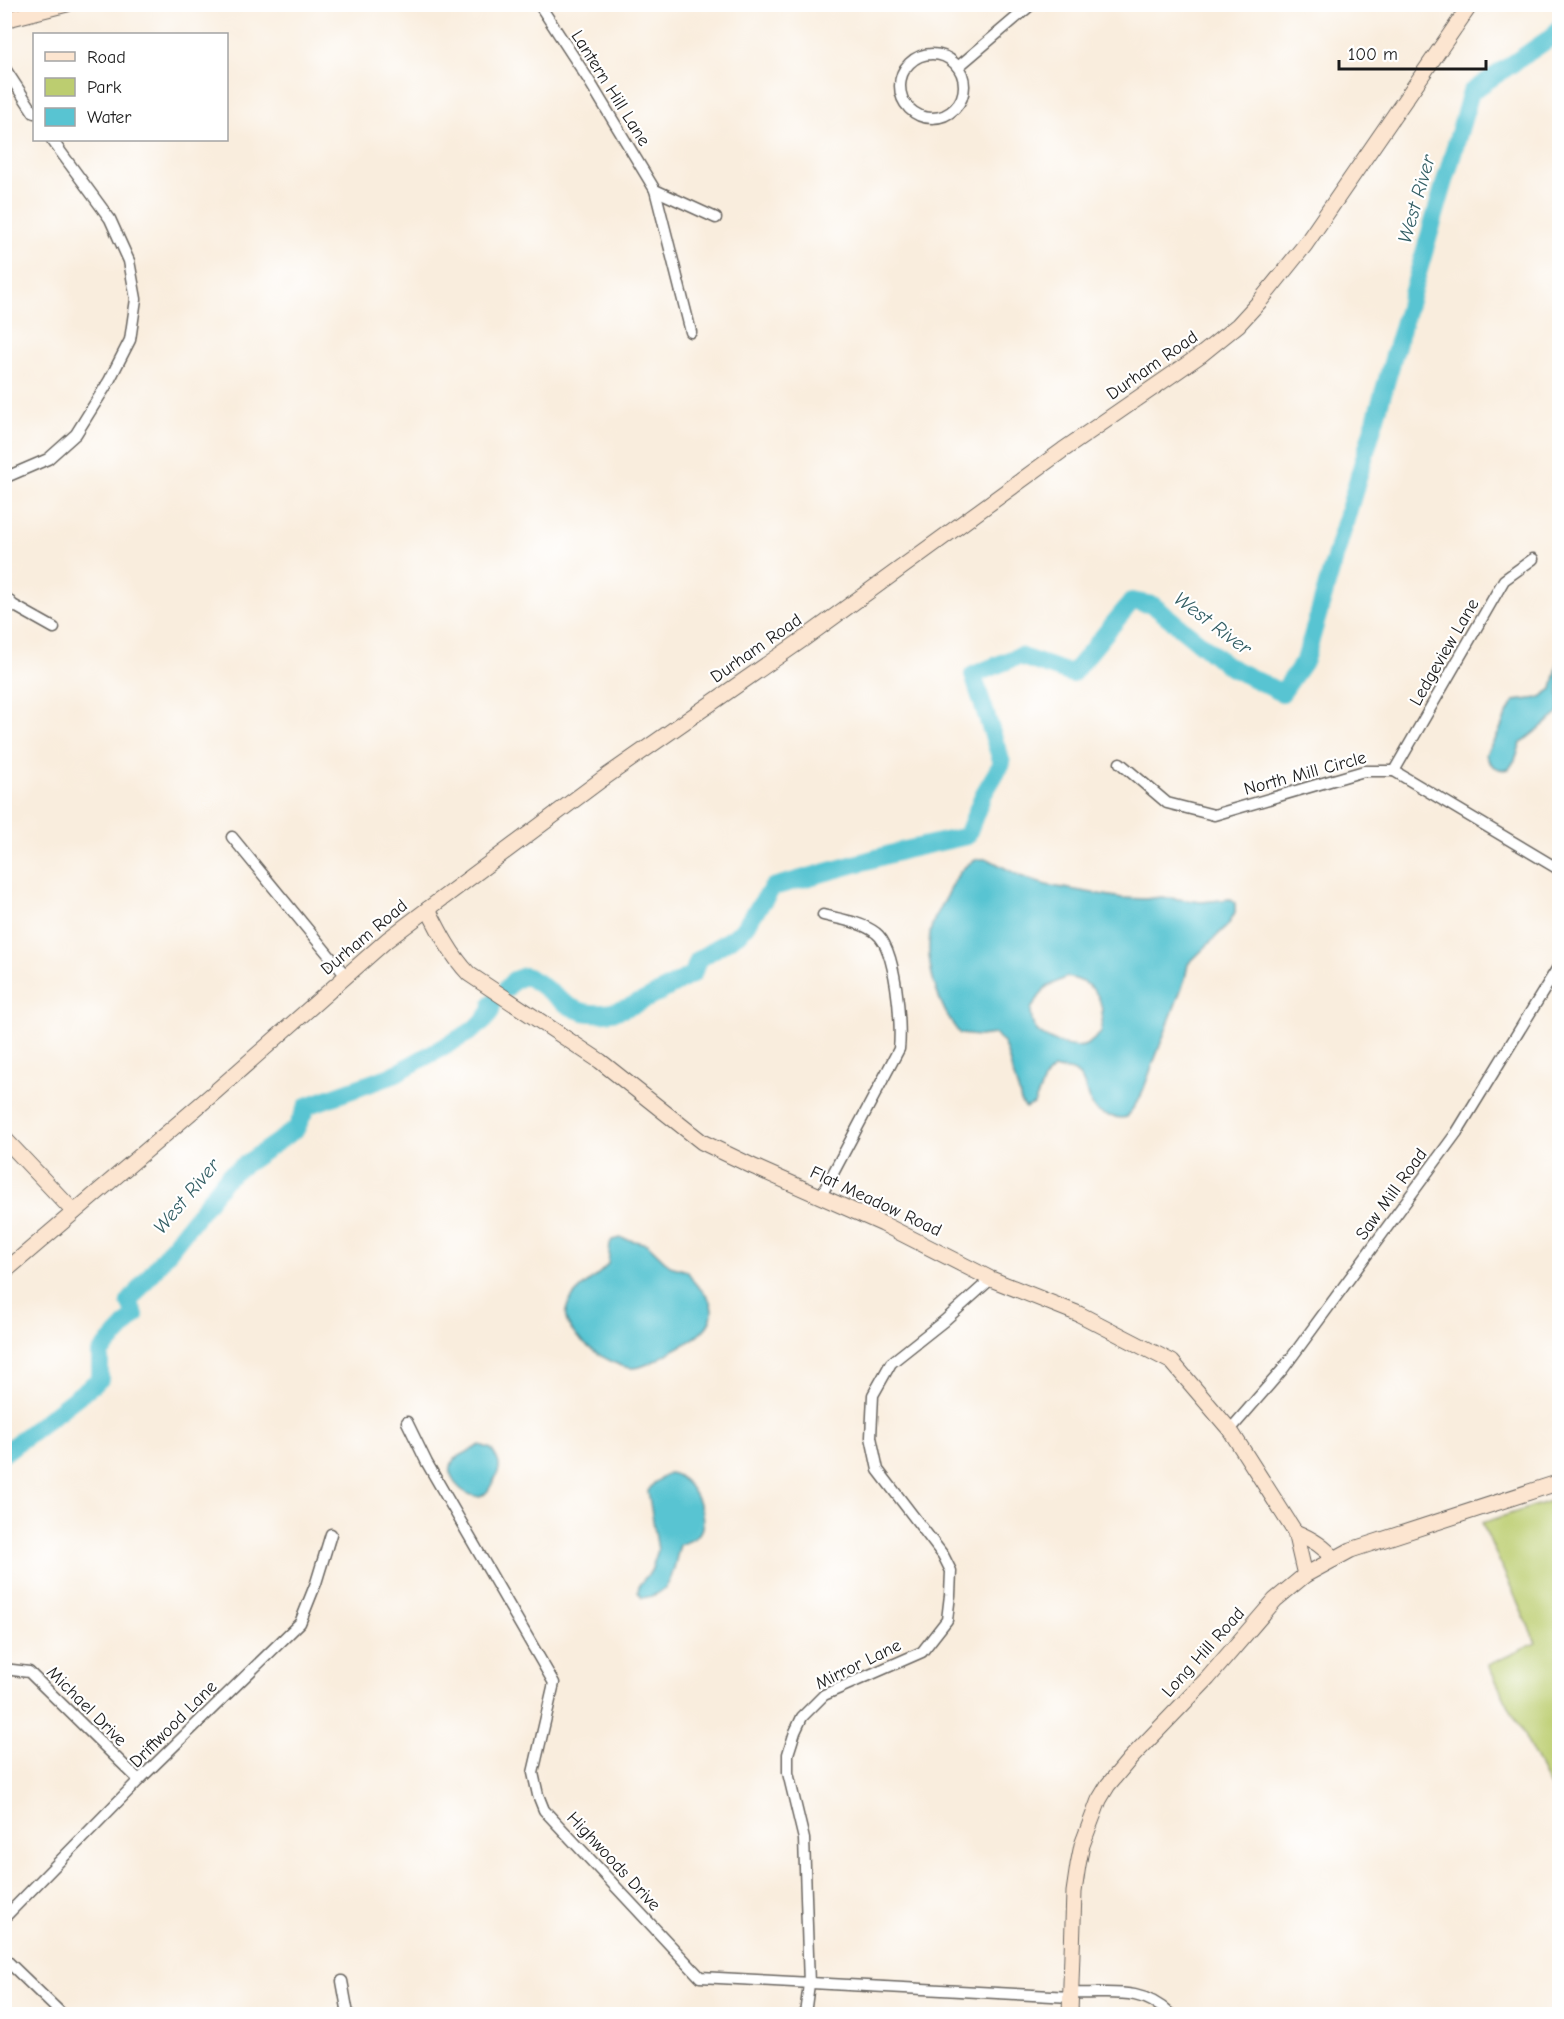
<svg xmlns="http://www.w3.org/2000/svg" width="1564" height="2019" viewBox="0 0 1564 2019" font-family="'Comic Neue',sans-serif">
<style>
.green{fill:#bccd70;stroke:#6c7446;stroke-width:1.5}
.water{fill:#58c4d2;stroke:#3a7077;stroke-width:1.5;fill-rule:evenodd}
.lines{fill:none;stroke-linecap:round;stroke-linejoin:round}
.river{stroke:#58c4d2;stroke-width:18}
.street-casing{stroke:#696560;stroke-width:13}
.secondary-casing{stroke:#696560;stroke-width:17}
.street{stroke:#fff;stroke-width:10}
.secondary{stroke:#fce5d0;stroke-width:15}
.labels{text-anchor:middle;stroke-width:4.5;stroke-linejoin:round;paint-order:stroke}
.street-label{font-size:18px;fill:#1c1c1c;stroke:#fff}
.water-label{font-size:20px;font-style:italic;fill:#345f65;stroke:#fff}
</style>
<rect width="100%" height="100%" fill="#fff"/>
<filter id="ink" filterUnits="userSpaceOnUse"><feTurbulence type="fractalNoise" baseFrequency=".0167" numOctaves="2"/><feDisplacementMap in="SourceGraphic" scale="12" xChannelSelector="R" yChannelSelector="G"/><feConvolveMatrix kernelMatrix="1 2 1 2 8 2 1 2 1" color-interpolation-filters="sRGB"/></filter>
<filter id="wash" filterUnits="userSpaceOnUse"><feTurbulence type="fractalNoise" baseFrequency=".008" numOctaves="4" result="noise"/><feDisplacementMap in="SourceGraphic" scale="24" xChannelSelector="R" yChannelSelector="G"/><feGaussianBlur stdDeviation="1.35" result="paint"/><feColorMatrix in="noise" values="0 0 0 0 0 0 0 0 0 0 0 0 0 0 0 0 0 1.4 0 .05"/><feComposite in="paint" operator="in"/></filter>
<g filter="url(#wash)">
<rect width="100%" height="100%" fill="#f9eddd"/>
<path class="green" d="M1559,1498H1560L1559,1804L1488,1665L1536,1643L1482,1523Z"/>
<g class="water">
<path d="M1559,658V713L1521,743L1515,760L1509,769C1498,772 1488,764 1486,754C1489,747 1496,740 1499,732C1503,722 1508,710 1514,701L1539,698L1552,689Z"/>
<path d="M978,859H988L1020,876L1046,885L1122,898L1145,899L1161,897L1202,902L1230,899L1235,903V913L1228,925L1188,964L1185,979L1141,1096L1127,1117C1121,1119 1115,1117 1109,1116C1079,1110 1093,1079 1072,1071C1067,1069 1059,1069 1053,1069L1046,1076L1034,1104L1026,1108L1021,1103C1020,1092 1016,1085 1013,1074C1008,1060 1008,1044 995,1034L979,1036L960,1034C938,1007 922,960 932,925C935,915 942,906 947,896C955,879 960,866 978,859ZM1066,977C1098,982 1106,1002 1101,1033C1097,1036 1092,1042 1086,1045C1074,1051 1042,1039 1035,1028C1031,1023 1031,1015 1031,1009L1045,988Z"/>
<path d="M621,1238L647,1244L670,1266L687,1271C690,1274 691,1279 694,1282C699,1289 706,1292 709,1299C722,1326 691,1341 672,1351C661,1357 647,1367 634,1368C614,1369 560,1334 566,1311C571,1289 595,1281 608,1264L610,1244L612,1240Z"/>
<path d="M480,1445L491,1449C501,1463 502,1468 493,1482C489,1489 488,1493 480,1497C462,1495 443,1478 454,1459Z"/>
<path d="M669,1473C690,1474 714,1521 697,1536C693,1540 685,1543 680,1545C672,1570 675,1594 642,1598L638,1592L639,1585L651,1571L658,1550L648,1491L654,1483Z"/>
</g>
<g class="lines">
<g class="river">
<path d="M507,988L514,980L525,976C542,982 554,998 571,1007C610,1028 658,992 693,974L698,960L741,932L773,887L905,850L967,836L983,795L1002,763L973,675L1019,656L1072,674L1132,601L1153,605L1228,666L1282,693L1305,660L1471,92L1553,36L1560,27"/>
<path d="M4,1453L100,1379V1353L135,1315L129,1302L228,1176L296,1129L307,1106L391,1076L470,1032L483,1022L491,1011L492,1003"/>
</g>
</g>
</g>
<g filter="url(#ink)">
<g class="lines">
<defs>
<g id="street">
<path d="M539,4L588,79L655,190L716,218"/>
<circle cx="932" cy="86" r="32"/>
<path d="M4,67L34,113"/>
<path d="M958,67L1032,4"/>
<path d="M655,190L691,332"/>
<path d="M4,478L48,459L76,434L109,381L130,340L136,299L129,261L110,219L52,140"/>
<path d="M4,595L13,605L54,628"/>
<path d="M1120,763L1167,803L1214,815L1364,771H1394L1560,870"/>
<path d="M1394,771L1504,580L1533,559"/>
<path d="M232,837L346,976"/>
<path d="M821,1196L899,1049C902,1024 896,948 876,933C862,922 839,919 823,915"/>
<path d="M407,1422L427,1463L554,1683L533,1773L538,1795L544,1810L700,1977L1071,1997"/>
<path d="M1230,1430L1283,1369L1457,1132L1560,964"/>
<path d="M4,1669L29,1672L139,1780"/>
<path d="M4,1918L139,1780L300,1623L316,1583L331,1534"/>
<path d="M4,1958L62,2014"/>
<path d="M342,1981L348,2014"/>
<path d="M1071,1993C1108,1995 1140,1985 1170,2014"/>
<path d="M805,2014L809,1984L804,1839L788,1773V1754L795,1732L802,1717L824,1695L922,1652L947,1620L950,1595L951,1571L943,1555L878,1470L871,1437L873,1395L891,1363L944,1321L991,1279"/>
</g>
<g id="secondary">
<path d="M4,20L67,4"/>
<path d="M428,909C440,933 451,955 469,974L600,1061L702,1142L752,1166L883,1224L991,1279L1079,1314L1172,1362L1230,1430L1295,1532L1305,1575"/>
<path d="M4,1138L74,1212"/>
<path d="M4,1272L215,1092L387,940L428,909L601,780L802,640L1063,450L1202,354L1238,325L1260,301L1305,245L1471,4"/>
<path d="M1295,1532C1310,1538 1324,1546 1334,1559"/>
<path d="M1070,2014L1074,1892L1078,1865L1082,1845L1099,1800L1108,1785L1129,1760L1208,1678L1275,1600L1305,1575L1351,1550L1560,1482"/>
</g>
</defs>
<use href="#street" class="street-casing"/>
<use href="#secondary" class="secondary-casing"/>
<use href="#street" class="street"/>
<use href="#secondary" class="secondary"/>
</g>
</g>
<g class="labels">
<g class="street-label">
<text transform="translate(611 88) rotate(58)" y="6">Lantern Hill Lane</text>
<text transform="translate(1152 365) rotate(-35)" y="6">Durham Road</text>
<text transform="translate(756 648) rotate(-35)" y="6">Durham Road</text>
<text transform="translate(1444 652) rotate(-60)" y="6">Ledgeview Lane</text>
<text transform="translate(1305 773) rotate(-15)" y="6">North Mill Circle</text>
<text transform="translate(364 937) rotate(-40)" y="6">Durham Road</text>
<text transform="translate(1391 1194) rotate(-54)" y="6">Saw Mill Road</text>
<text transform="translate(876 1201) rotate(25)" y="6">Flat Meadow Road</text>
<text transform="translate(1203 1652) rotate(-48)" y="6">Long Hill Road</text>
<text transform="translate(858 1664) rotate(-26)" y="6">Mirror Lane</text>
<text transform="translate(87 1706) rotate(45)" y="6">Michael Drive</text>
<text transform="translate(173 1724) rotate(-45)" y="6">Driftwood Lane</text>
<text transform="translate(614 1861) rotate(47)" y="6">Highwoods Drive</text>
</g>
<g class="water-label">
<text transform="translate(1416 199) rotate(-74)" y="7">West River</text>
<text transform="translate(1213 623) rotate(37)" y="7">West River</text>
<text transform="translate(186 1196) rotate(-50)" y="7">West River</text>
</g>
</g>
<rect width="1564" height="2019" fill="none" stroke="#fff" stroke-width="24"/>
<rect x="33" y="33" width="195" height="108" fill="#ffffff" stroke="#a4a4a4" stroke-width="1.5"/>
<rect x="45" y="52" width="30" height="9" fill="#fce5d0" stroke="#a4a4a4" stroke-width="1.5"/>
<text x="87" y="63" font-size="18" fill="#1c1c1c">Road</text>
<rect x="45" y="78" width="30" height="18" fill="#bccd70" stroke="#a4a4a4" stroke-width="1.5"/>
<text x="87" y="93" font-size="18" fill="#1c1c1c">Park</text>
<rect x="45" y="108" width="30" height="18" fill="#58c4d2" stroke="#a4a4a4" stroke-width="1.5"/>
<text x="87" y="123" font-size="18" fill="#1c1c1c">Water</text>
<path d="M1339 60v9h147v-9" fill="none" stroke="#1c1c1c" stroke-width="3"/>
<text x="1348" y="60" font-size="18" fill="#1c1c1c" stroke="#ffffff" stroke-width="4.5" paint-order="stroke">100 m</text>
</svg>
